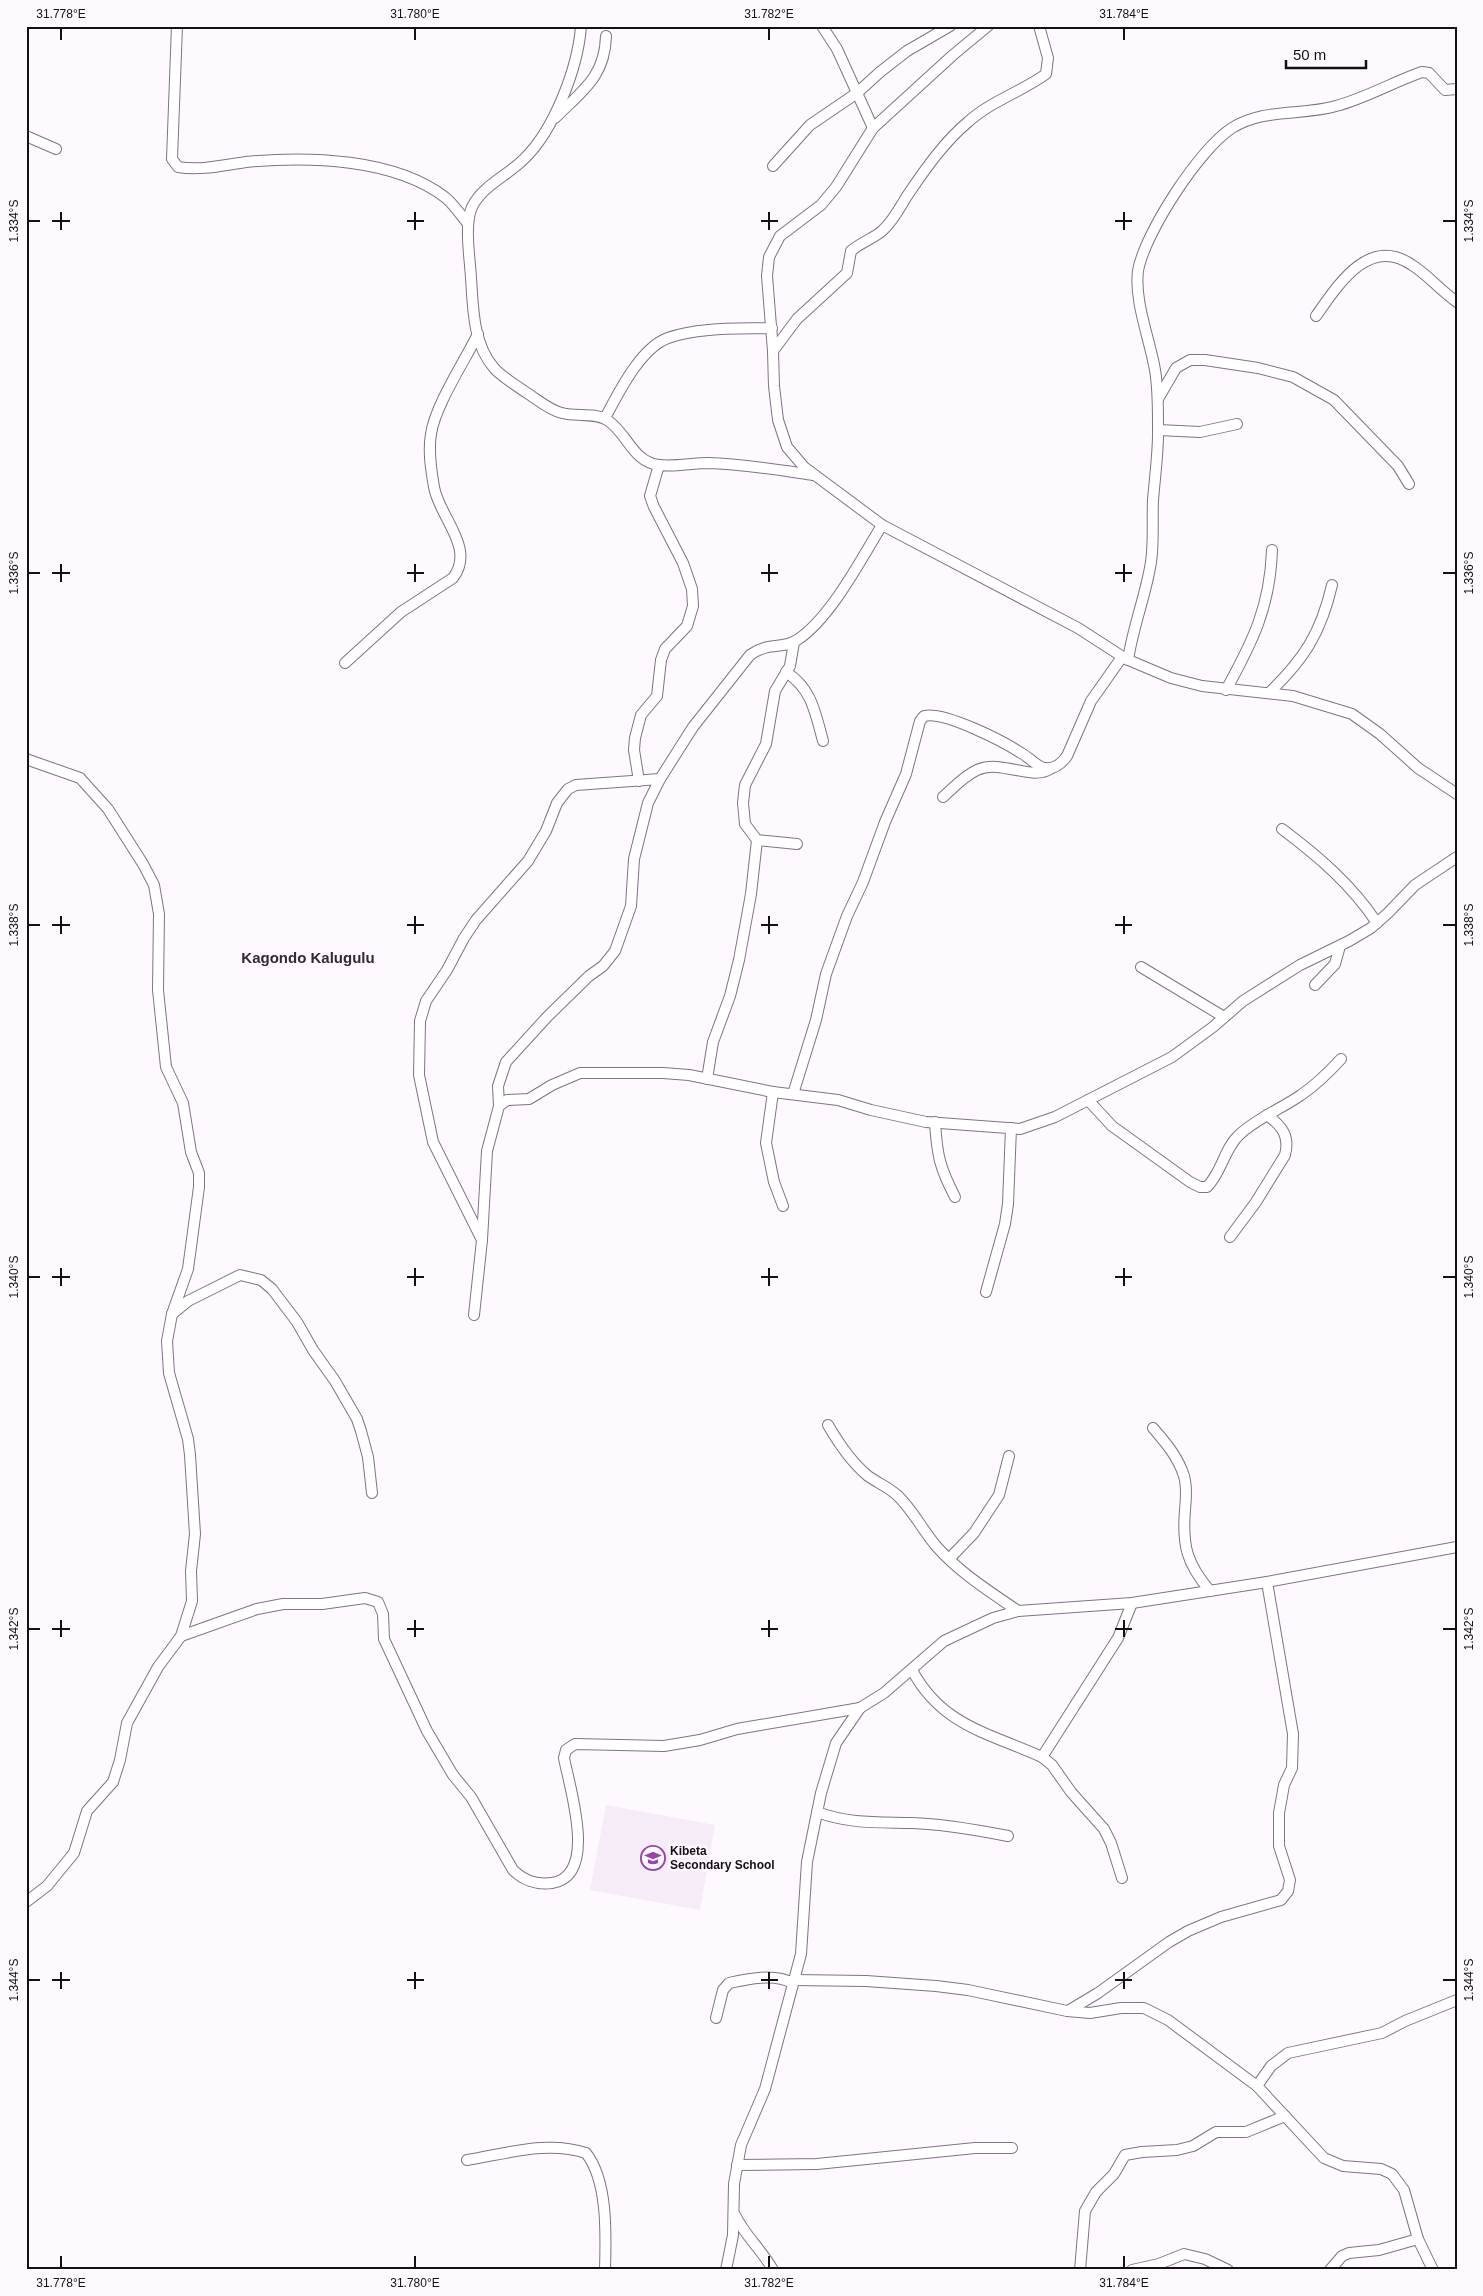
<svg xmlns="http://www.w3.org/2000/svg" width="1483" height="2296" viewBox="0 0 1483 2296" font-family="Arial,sans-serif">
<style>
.built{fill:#f5ecf8}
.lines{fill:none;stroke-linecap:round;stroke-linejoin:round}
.minor-casing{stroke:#7f7481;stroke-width:12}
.minor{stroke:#fff;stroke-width:10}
.ticks{fill:none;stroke:#141015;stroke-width:2}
.labels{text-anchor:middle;stroke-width:5;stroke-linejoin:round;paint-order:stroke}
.poi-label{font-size:12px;font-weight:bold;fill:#141015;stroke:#fef9ff;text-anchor:start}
.quarter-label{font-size:15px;font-weight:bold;fill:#322934;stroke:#fef9ff}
.neatline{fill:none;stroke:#141015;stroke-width:2}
.ticks-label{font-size:12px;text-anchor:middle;fill:#141015}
</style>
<rect width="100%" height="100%" fill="#fef9ff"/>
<path class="built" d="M606,1805L715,1825L700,1910L590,1890Z"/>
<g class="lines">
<defs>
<g id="minor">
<path d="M177,26L172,159L178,167C200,171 224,165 246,162C307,156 395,158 446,198C454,205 461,215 468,224"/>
<path d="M581,26C578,68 554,130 524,159C507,176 483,185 472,207C464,224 470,259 471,278C473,308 473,344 494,368C503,378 516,385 527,393C538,400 549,410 562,413C577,417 594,412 607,420C627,432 632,462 659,465C675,467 692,463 708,463C743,464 779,470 813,475"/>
<path d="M822,26L837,49L873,128"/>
<path d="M988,26L953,55L873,128L836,187L821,205L780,236L769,257L767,276L773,351L774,386L778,420L787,447L804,467L882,525L1078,628L1126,659L1171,678L1202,686L1293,696L1352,714L1380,734L1418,768L1457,794"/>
<path d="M555,118C582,91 605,77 606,36"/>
<path d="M26,136L56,149"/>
<path d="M773,166L810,125L857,93L880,72L907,51L950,26"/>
<path d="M1316,316C1338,285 1369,235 1412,265C1428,275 1441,291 1457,302"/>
<path d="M773,351L797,319L847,273L851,251C861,242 875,238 883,230C894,220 901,205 909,193C926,168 945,141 968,122C991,101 1021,92 1046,74L1048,58L1039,26"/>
<path d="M1158,399L1176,368L1190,360H1205L1258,368L1293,377L1334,400L1398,466L1409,484"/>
<path d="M605,418C618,394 640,348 668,338C698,327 740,329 772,328"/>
<path d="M1158,430L1200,432L1237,424"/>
<path d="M794,642L790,666L775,691L766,744L745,785L743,803L745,824L757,840L797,844"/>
<path d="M1128,660C1133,626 1146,595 1151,562C1154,542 1152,521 1153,500C1155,475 1159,449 1158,424C1158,406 1158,387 1155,370C1150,340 1134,301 1138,271C1144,234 1200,148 1232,128C1264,108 1301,116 1336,106C1366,98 1393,82 1422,72L1429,73L1445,90L1457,89"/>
<path d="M345,663L401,612L453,578C476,548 439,517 434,487C431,470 428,451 431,434C435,406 464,362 478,334"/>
<path d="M786,672C812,689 815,712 823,741"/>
<path d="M1226,690C1253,641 1270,607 1272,550"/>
<path d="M1269,693C1304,659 1321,633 1332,585"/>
<path d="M26,759L80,778L108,809L143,864L154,885L159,914L158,990L166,1067L183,1103L191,1152L199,1173V1187L188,1269L172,1314L167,1341L169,1373L188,1439L190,1455L195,1534L191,1571L192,1601L181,1636L158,1667L127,1723L120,1760L113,1782L87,1811L74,1853L47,1886L26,1902"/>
<path d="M639,781L634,750L635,738L641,715L657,696L661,660L665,649L687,626L693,606L692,589L683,563L654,507L650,496L659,465"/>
<path d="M943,797C953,788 964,776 977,770C1001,759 1031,781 1050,769"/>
<path d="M1282,829C1318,856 1352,885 1377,923"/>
<path d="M1141,967L1224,1017"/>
<path d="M1315,985L1335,964L1340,946"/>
<path d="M707,1079L713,1042L730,996L739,960L751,894L757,840"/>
<path d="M773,1092L766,1143L774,1182L783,1206"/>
<path d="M793,1094L816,1020L826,974L847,916L863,882L885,822L906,774L920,721L924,716C944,711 1003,741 1021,753C1029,757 1036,766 1044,768C1054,770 1062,763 1067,756L1091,701L1122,657"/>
<path d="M1088,1100L1112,1126L1190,1182L1200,1187H1207C1222,1172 1224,1149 1239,1135C1257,1118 1281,1109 1301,1095C1316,1085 1329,1072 1341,1059"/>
<path d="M499,1106L498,1086L506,1062L548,1016L589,976L603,966L615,951L631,906L634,859L648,803L660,779L693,727L750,655C770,641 782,650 797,640C830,619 862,558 882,525"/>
<path d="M935,1122C937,1156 940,1168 955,1197"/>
<path d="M1230,1237L1256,1202L1285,1155C1290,1136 1282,1126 1267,1115"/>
<path d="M481,1238L433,1142L419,1075L420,1021L426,1001L447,970L464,938L476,920L528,861L546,831L557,803L568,789L576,785L660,779"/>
<path d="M986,1292L1005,1224L1008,1204L1011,1128"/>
<path d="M172,1314L188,1301L240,1275L261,1280L272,1289L297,1322L313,1350L335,1381L357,1419L361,1431L368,1457L372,1493"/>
<path d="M474,1315L482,1240L487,1151L499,1106L507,1100L529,1099L552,1085L580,1073H663L689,1075L773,1092L838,1100L871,1110L926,1122L1020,1129L1055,1117L1172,1057L1213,1027L1243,1001L1300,965L1349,941L1371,928L1388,913L1415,885L1457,857"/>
<path d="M828,1425C839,1444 851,1462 868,1476C878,1483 888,1487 897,1495C913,1510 923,1531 937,1547C960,1573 989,1591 1018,1611"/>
<path d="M1153,1428C1166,1443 1178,1457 1184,1476C1187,1486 1186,1500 1185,1510C1182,1546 1187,1564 1210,1591"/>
<path d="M949,1559L974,1533L999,1495L1009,1456"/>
<path d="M181,1636L257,1609L283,1604H322L365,1598L378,1602L383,1614L384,1639L427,1731L453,1775L471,1797L513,1870C523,1880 537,1885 552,1883C599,1876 569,1786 564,1758L566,1750L575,1744L664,1746L700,1740L737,1729L860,1708L884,1693L944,1641L993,1618L1018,1611L1132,1603L1267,1582L1457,1547"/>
<path d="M912,1670C942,1726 989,1733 1042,1757L1052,1765L1071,1792L1104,1829L1111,1843L1122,1878"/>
<path d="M1042,1757L1118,1638L1132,1603"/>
<path d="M817,1812C849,1824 878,1822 912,1823C944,1824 977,1830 1008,1836"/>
<path d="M793,1980L866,1981L936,1986L968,1990L1067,2011L1090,2013L1121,2008H1144L1168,2020L1257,2086L1324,2158L1343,2166L1381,2169L1392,2174L1404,2190L1418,2239L1433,2270"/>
<path d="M1068,2011L1098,1993L1169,1942L1188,1931L1221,1917L1281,1900L1288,1891L1290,1880L1279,1846V1813L1284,1785L1292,1768L1293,1734L1267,1582"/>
<path d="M716,2018L723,1990L729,1983C747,1979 775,1973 792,1983"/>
<path d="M1257,2086L1271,2066L1288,2053L1382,2033L1405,2021L1457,2000"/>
<path d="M467,2160C506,2154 547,2140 586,2153C608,2181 606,2234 605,2270"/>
<path d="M737,2165L817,2164L975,2148H1012"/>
<path d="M735,2215C745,2236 762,2250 773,2270"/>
<path d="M726,2270L733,2235L734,2184L741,2145L765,2089L801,1954L807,1862L821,1793L836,1743L860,1708"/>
<path d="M1080,2270L1085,2211L1096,2192L1114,2174L1125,2155L1142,2152L1177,2150L1193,2146L1216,2132H1246L1285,2116"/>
<path d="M1132,2270L1159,2264L1184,2254L1205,2259L1228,2270"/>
<path d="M1330,2270L1342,2256L1349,2253L1379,2250L1418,2239"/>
</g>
</defs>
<use href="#minor" class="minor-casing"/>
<use href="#minor" class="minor"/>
</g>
<path class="ticks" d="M61,28V40M415,28V40M769,28V40M1124,28V40M61,212V230M415,212V230M769,212V230M1124,212V230M28,221H40M52,221H70M407,221H424M761,221H778M1115,221H1132M1443,221H1456M61,564V582M415,564V582M769,564V582M1124,564V582M28,573H40M52,573H70M407,573H424M761,573H778M1115,573H1132M1443,573H1456M61,916V934M415,916V934M769,916V934M1124,916V934M28,925H40M52,925H70M407,925H424M761,925H778M1115,925H1132M1443,925H1456M61,1268V1286M415,1268V1286M769,1268V1286M1124,1268V1286M28,1277H40M52,1277H70M407,1277H424M761,1277H778M1115,1277H1132M1443,1277H1456M61,1620V1637M415,1620V1637M769,1620V1637M1124,1620V1637M28,1629H40M52,1629H70M407,1629H424M761,1629H778M1115,1629H1132M1443,1629H1456M61,1972V1989M415,1972V1989M769,1972V1989M1124,1972V1989M28,1980H40M52,1980H70M407,1980H424M761,1980H778M1115,1980H1132M1443,1980H1456M61,2256V2268M415,2256V2268M769,2256V2268M1124,2256V2268"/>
<defs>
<symbol id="school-ring" viewBox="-11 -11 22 22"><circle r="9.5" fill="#fef9ff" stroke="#9943b0" stroke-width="1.5"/><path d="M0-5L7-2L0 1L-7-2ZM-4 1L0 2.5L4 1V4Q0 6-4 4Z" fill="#9943b0"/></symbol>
</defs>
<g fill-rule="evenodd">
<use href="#school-ring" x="639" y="1844" width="28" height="28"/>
</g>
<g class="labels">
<g class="poi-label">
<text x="670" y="1855">Kibeta<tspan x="670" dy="14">Secondary School</tspan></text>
</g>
<g class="quarter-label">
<text x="308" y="963">Kagondo Kalugulu</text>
</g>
</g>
<rect width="1483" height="2296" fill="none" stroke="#fef9ff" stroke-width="55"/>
<path d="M1286 60v8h80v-8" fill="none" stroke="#141015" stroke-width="2.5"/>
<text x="1293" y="60" font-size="15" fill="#141015" stroke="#fef9ff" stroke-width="4" paint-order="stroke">50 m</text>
<rect x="28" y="28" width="1428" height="2240" class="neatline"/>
<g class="ticks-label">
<text x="61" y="18">31.778°E</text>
<text x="415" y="18">31.780°E</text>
<text x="769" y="18">31.782°E</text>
<text x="1124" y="18">31.784°E</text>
<text transform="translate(14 221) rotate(-90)" y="4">1.334°S</text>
<text transform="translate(1469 221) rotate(-90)" y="4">1.334°S</text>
<text transform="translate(14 573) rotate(-90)" y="4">1.336°S</text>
<text transform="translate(1469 573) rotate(-90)" y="4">1.336°S</text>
<text transform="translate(14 925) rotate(-90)" y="4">1.338°S</text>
<text transform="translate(1469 925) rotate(-90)" y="4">1.338°S</text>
<text transform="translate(14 1277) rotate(-90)" y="4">1.340°S</text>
<text transform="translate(1469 1277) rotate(-90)" y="4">1.340°S</text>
<text transform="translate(14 1629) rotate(-90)" y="4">1.342°S</text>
<text transform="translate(1469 1629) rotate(-90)" y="4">1.342°S</text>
<text transform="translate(14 1980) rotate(-90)" y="4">1.344°S</text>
<text transform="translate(1469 1980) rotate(-90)" y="4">1.344°S</text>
<text x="61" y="2287">31.778°E</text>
<text x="415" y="2287">31.780°E</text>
<text x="769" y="2287">31.782°E</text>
<text x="1124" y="2287">31.784°E</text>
</g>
</svg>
